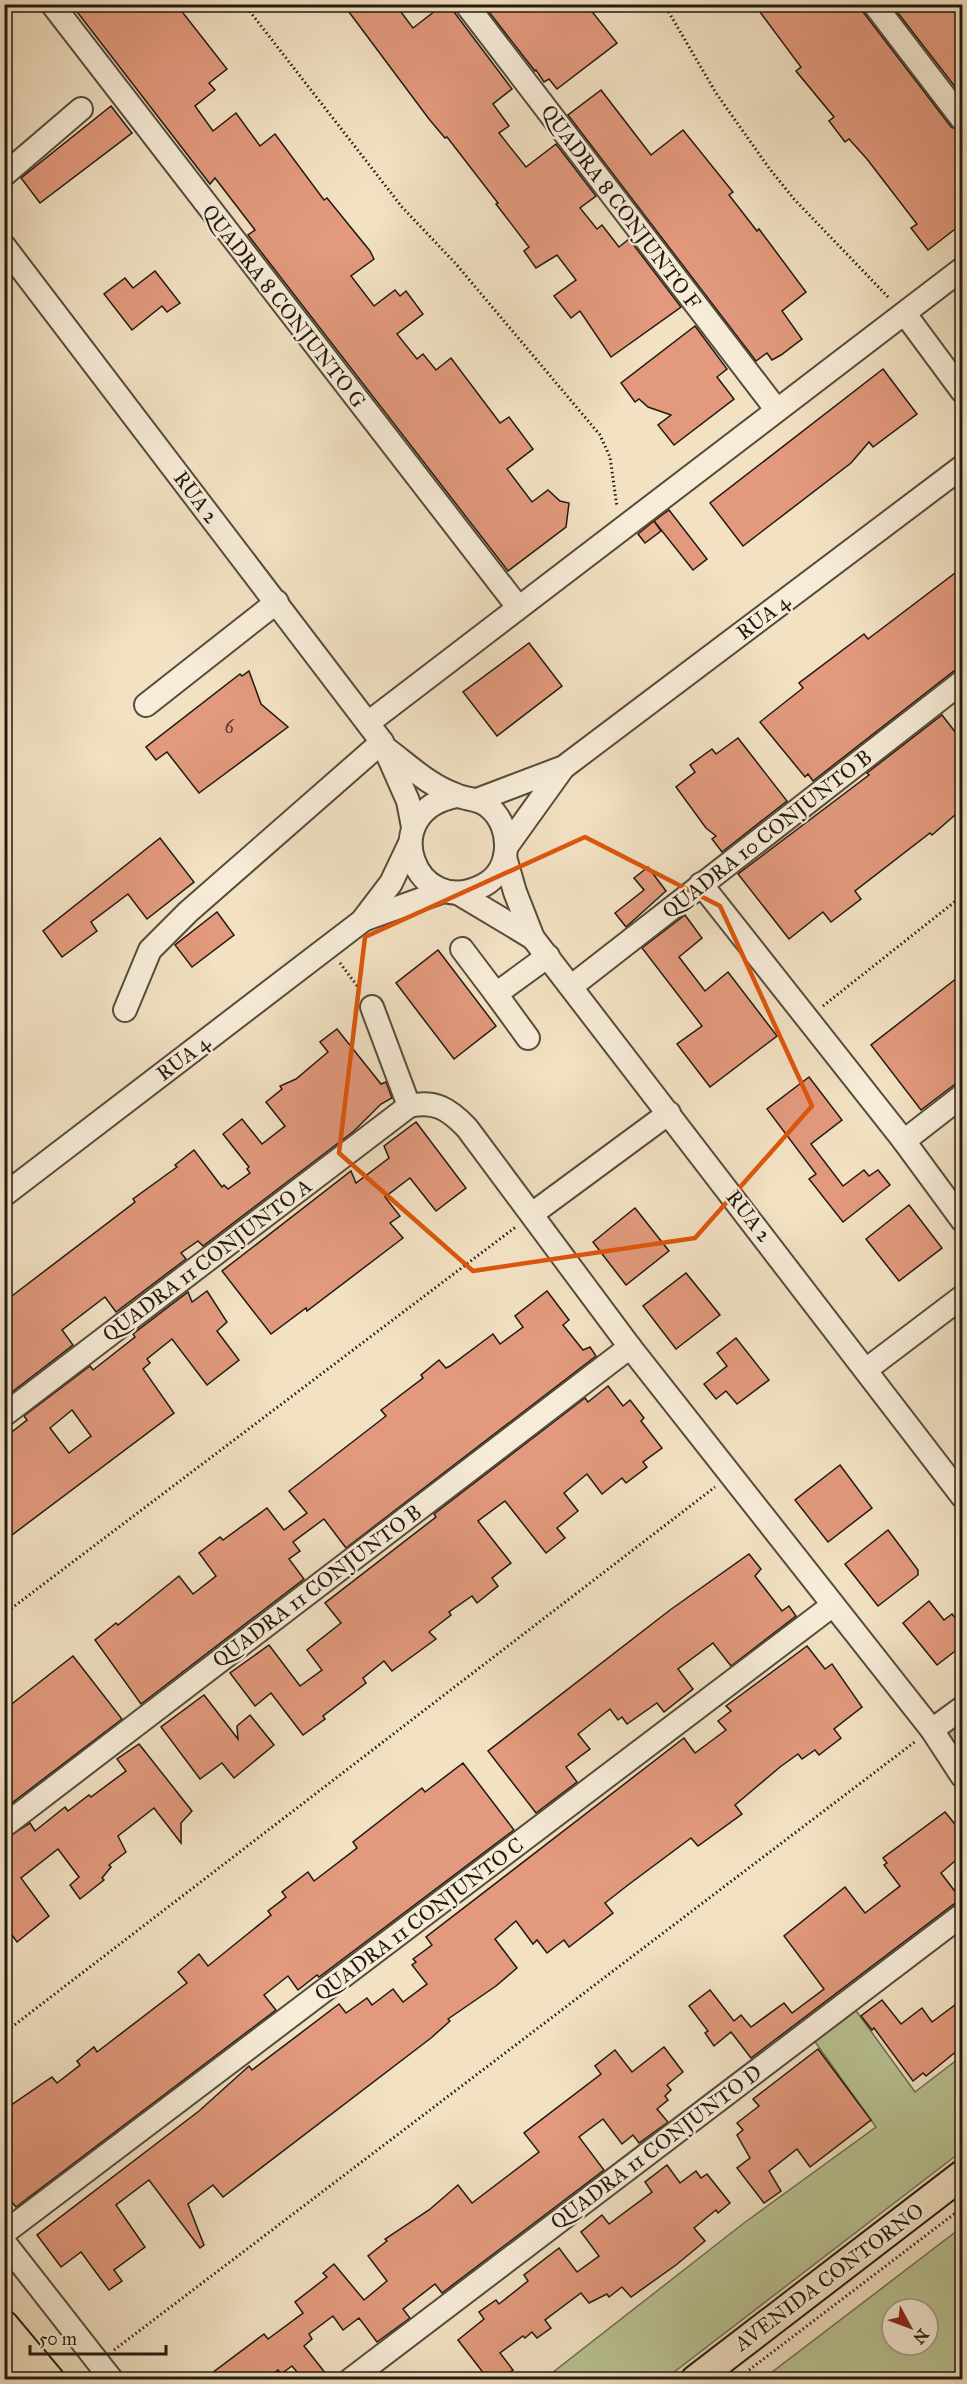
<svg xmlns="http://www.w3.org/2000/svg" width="967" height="2384" viewBox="0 0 967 2384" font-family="'IM FELL Great Primer',serif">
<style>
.green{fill:#bac394;stroke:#6e6e52;stroke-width:1.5;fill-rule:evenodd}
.building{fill:#e2997d;stroke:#221a0f;stroke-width:1.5;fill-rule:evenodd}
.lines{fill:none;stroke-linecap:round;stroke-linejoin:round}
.minor-casing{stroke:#564c3c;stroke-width:26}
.major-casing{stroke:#221a0f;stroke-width:32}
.path{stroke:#221a0f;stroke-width:3;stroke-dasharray:1.5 3;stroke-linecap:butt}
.minor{stroke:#f7ecd8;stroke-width:22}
.major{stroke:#f2e1c3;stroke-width:28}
.marked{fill:none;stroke:#de560c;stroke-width:4.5;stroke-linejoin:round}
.labels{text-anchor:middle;stroke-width:4.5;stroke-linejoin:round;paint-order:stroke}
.number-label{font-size:18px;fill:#523a2a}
.street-label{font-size:21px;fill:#221a0f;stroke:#f7ecd8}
</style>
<rect width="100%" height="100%" fill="#f2e1c3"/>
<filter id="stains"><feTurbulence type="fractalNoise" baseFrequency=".00333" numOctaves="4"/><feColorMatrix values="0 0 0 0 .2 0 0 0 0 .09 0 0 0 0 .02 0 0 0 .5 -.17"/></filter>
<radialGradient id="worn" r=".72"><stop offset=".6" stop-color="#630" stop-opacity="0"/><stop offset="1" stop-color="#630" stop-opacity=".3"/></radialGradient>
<g class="green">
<path d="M951,1716L962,1732V1776L932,1730Z"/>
<path d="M849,2001L915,2092L962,2056V2151L665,2379L543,2380L744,2223L876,2127L808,2032Z"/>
<path d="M962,2227V2379H763ZM892,2309H928V2345H892Z"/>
</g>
<g class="building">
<path d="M71,4H176L227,69L209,83L215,90L195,106L213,131L236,113L260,146L275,134L324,200L327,198L370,251L374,259L351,276L374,306L395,290L400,296L406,291L423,314L397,334L417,359L423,354L436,370L451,358L500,423L509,417L533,449L507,469L532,502L548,490L560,501L569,503L566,527L508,571L248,235L255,230L215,178L210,184Z"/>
<path d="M343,4H395L413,28L444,4H448L512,89L493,104L509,126L499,133L526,167L556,144L596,196L580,208L597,229L602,225L619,247L629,239L681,307L611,357L580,311L571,318L554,296L576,280L557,255L536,268L524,251L529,247L496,204L498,203L447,137L445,138L429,119Z"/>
<path d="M499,4H586L617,43L557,89L549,79L544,82L536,70L535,71L489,12Z"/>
<path d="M754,4H861L863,12L951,127L963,132V223L928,250L911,228L917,224L867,159L849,139L845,142L829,121L834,117L796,71L801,67Z"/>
<path d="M891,4L963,5V97Z"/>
<path d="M601,90L651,155L683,130L733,192L729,195L757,231L759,229L806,292L782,311L802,339L781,355L772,360L767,353L756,361L568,115Z"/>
<path d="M111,106L132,133L40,203L21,178Z"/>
<path d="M155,271L180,303L167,312L162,306L132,330L104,294L125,278L133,288Z"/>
<path d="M695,326L727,369L717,377L734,399L674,445L658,425L671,415L648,407L639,399L635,402L621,383Z"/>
<path d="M883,369L917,414L873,447L869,442L851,463L743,546L710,503Z"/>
<path d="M669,510L707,559L693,570L654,521Z"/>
<path d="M654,521L661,531L645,543L638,534Z"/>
<path d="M963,567V668L954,671L813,781L808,774L805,777L760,722L803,688L799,683L864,634L868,639Z"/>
<path d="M529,643L562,686L497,736L463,692Z"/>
<path d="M249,671L261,704L288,727L199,793L167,752L156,760L146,747L240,674L242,676Z"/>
<path d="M942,715L963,742V808L932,835L930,833L855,891L861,899L831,922L823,912L789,939L738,874L869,775L867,773Z"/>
<path d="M738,738L787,801L722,852L712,839L716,836L706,828L676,787L695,772L690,765L712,749L716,754Z"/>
<path d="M160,838L194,882L147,919L128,894L91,922L97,931L62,957L43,931Z"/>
<path d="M648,867L666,891L626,927L615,913L644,890L634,878Z"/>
<path d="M217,912L234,935L192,967L175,945Z"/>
<path d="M685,915L702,938L679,957L705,991L728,972L777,1036L710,1087L677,1044L702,1026L642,948Z"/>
<path d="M438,950L496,1026L454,1059L396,983Z"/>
<path d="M957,978L963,986V1078L921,1110L871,1045Z"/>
<path d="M337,1029L381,1084L386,1082L392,1098L381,1104L354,1131L203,1246L198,1241L181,1253L186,1259L116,1312L105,1297L62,1330L73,1345L8,1395L4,1390V1302L135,1202L133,1199L177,1167L175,1165L194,1150L222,1187L224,1185L228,1189L250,1173L247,1169L249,1167L223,1134L242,1119L262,1144L285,1126L266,1102L282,1089L280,1086L296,1079L328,1052L320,1042Z"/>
<path d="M809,1077L842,1120L811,1144L843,1186L864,1170L869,1176L878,1170L890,1185L843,1222L809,1179L816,1174L767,1109Z"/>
<path d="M416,1122L466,1188L436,1211L410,1178L385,1197L400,1216L390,1223L403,1238L307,1311L306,1308L271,1334L222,1271L351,1171L356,1183L389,1158L384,1146Z"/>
<path d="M909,1205L942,1248L899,1281L866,1239Z"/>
<path d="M635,1208L669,1251L626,1285L593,1242Z"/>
<path d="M686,1273L720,1315L676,1349L643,1306Z"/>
<path d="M207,1291L227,1322L217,1331L239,1360L207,1385L172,1339L147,1359L150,1363L143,1369L174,1413L4,1541V1438L27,1420L24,1416L90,1366L93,1370L135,1337L133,1334L188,1292L192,1302ZM72,1410L91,1436L69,1453L50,1428Z"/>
<path d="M547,1291L569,1320L563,1325L583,1350L590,1347L596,1356L346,1548L324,1519L293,1542L300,1551L289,1559L304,1579L141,1704L95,1640L116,1623L118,1625L179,1576L193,1594L216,1576L199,1553L220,1537L223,1540L267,1508L284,1530L307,1513L289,1491L386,1416L381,1410L423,1378L421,1375L439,1360L446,1368L450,1366L493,1334L500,1344L523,1327L515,1316Z"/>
<path d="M736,1338L769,1380L737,1404L726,1391L716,1399L704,1384L727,1366L717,1353Z"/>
<path d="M608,1386L623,1406L630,1400L644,1418L641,1421L662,1448L643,1462L647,1467L626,1483L622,1478L602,1494L587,1474L564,1493L578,1511L557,1528L565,1538L546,1553L505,1501L478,1521L511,1563L492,1578L498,1586L477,1603L472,1596L449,1612L451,1615L429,1632L436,1639L392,1671L384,1661L363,1678L366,1683L323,1716L325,1719L303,1735L271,1693L255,1706L230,1673L269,1645L300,1686L322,1670L307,1650L341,1623L325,1603L436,1517L434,1514L585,1398L588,1402Z"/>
<path d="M840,1465L872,1508L828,1542L795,1500Z"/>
<path d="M888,1530L918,1570V1575L878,1606L845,1564Z"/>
<path d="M749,1554L761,1569L755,1576L782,1611L789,1606L796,1616L731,1666L713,1643L678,1669L693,1689L664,1712L657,1703L627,1724L622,1717L618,1720L610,1709L578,1734L590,1749L566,1767L577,1782L536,1813L488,1751L670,1610Z"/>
<path d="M929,1601L944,1620L952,1614L963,1627V1645L937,1665L903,1623Z"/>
<path d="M807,1646L825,1669L832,1664L862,1707L834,1729L841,1738L819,1755L815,1750L802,1759L798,1754L780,1767L735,1805L742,1814L698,1846L691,1838L628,1885L605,1903L613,1913L569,1947L564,1940L547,1953L537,1940L533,1944L516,1921L495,1939L517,1968L496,1986L448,2019L450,2021L431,2038L223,2197L213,2185L188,2204L204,2245L200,2248L149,2180L116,2205L145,2247L114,2270L122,2281L109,2290L81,2252L61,2267L37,2235L199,2111L249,2066L252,2070L339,2004L346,2013L367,1998L372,2005L393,1989L403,2002L427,1984L412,1965L416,1962L413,1959L432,1945L426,1937L684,1738L695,1753L726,1730L718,1721L731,1711L726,1706Z"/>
<path d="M73,1656L122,1719L4,1809V1710Z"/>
<path d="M204,1695L238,1739L237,1726L250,1715L274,1745L234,1778L222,1763L200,1779L161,1727Z"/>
<path d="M139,1744L192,1811L181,1823V1843L154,1808L118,1836L126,1852L109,1865L111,1867L102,1878L104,1880L80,1899L70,1885L79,1877L58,1849L21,1878L49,1916L17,1942L4,1924V1839L30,1823L35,1831L65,1807L68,1811L89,1795L91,1797L126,1771L117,1759Z"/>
<path d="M463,1763L514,1830L319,1977L317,1975L298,1990L288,1976L264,1995L276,2010L16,2207L4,2193V2120L12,2114L7,2108L52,2077L57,2083L80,2065L77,2061L94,2047L97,2052L187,1983L178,1972L199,1954L208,1966L271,1915L268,1911L286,1897L282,1892L308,1872L314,1881L357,1848L353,1842L422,1788L425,1792Z"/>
<path d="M945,1812L963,1834V1854L941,1873L963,1902L954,1904L751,2058L731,2032L714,2046L705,2033L708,2031L689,2006L710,1990L734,2021L741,2015L751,2027L784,2003L792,2013L824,1989L784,1936L845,1887L865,1913L900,1886L884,1865L887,1863L883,1858Z"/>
<path d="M963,1999V2046L926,2076L923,2073L913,2081L874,2028L872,2030L861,2016L882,2000L901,2024L922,2008L932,2022Z"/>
<path d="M664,2047L683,2072L667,2085L671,2090L665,2096L668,2100L657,2109L668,2122L639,2143L633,2135L622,2144L603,2119L579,2137L604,2170L442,2293L435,2284L403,2309L410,2318L377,2342L359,2318L343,2330L333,2316L309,2334L312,2339L304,2346L330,2379H303L292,2366L281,2374L278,2370L266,2379H204L264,2334L268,2339L303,2313L295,2302L327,2277L323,2273L334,2264L364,2300L387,2281L368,2256L387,2241L385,2239L429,2210L458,2185L472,2203L539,2152L524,2133L601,2074L595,2066L615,2050L632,2072Z"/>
<path d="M818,2049L871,2120L810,2167L797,2149L769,2171L781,2191L764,2203L737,2168L750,2158L737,2135L743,2130L737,2123L759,2106L753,2099Z"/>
<path d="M667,2165L680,2183L696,2171L701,2178L707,2174L730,2203L718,2213L716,2210L694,2228L705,2241L676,2265L631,2297L622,2287L609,2297L607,2294L589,2303L581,2293L545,2320L551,2328L537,2338L532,2332L525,2338L523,2336L500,2353L513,2370L501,2379H488L458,2340L484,2319L479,2312L496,2300L499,2304L528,2281L524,2275L559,2248L577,2272L599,2256L581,2232L602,2215L609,2224L652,2192L645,2182Z"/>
</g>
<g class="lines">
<defs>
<g id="minor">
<path d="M52,4L518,607"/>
<path d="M466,4L776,409"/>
<path d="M874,4L962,119"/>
<path d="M4,175L81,109"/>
<path d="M4,246L382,742L408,801L413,827"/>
<path d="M905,314L962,391"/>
<path d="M146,705L277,602"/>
<path d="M368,723L962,269"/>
<path d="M388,750C409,766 430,786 456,795C467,800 479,798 489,807C513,827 512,870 484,885C415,922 374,811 457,796"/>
<path d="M477,800L564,767L962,467"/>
<path d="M507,846L563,768"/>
<path d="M505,857L515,892L533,938L962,1496"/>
<path d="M701,884L904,1141L962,1220"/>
<path d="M458,893L533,938"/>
<path d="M363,920L444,891"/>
<path d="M462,949L496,994"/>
<path d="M572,986L962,682"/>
<path d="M372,1007L409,1106"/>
<path d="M125,1010L150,950L188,912L382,742"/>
<path d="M528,1038L496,994L548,956"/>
<path d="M904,1141L962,1096"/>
<path d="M4,1195L362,921L391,883L410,843"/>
<path d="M532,1214L669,1113"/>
<path d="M867,1369L962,1297"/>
<path d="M4,1415L409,1106C435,1100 449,1109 467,1128L630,1347L932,1730L962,1776"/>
<path d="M932,1730L962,1708"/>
<path d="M4,1826L630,1347"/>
<path d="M4,2233L833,1605"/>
<path d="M4,2242L112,2380"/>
<path d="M350,2380L962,1915"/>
</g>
<g id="major">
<path d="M4,2325L50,2380"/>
<path d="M4,2369L27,2380"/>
<path d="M695,2380L962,2175"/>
</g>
</defs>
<use href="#minor" class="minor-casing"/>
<use href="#major" class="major-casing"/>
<g class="path">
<path d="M244,4L402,207L456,264L600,435L610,457L617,507"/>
<path d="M664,4L716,93L769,168L794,199L890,299"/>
<path d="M340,963L361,991"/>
<path d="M823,1006L962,896"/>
<path d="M4,1614L517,1226"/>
<path d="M4,2033L715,1487"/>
<path d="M114,2350L916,1741"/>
<path d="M749,2370L962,2208"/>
</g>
<use href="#minor" class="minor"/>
<use href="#major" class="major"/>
</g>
<path class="marked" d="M585,837L720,906L812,1106L695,1238L473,1271L339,1153L365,937Z"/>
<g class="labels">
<g class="number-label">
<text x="229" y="733">6</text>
</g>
<g class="street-label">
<text transform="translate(621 207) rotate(53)" y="7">QUADRA 8 CONJUNTO F</text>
<text transform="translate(284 306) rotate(52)" y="7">QUADRA 8 CONJUNTO G</text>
<text transform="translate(196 497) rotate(53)" y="7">RUA 2</text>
<text transform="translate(763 617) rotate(-37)" y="7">RUA 4</text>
<text transform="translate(767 834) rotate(-38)" y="7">QUADRA 10 CONJUNTO B</text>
<text transform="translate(183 1058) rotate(-37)" y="7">RUA 4</text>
<text transform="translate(749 1216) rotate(52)" y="7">RUA 2</text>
<text transform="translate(207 1260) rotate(-37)" y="7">QUADRA 11 CONJUNTO A</text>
<text transform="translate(317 1586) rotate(-37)" y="7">QUADRA 11 CONJUNTO B</text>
<text transform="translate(419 1919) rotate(-37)" y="7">QUADRA 11 CONJUNTO C</text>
<text transform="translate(656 2147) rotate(-37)" y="7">QUADRA 11 CONJUNTO D</text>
<text transform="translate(829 2277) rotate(-37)" y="7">AVENIDA CONTORNO</text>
</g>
</g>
<rect width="967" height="2384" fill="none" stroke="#f2e1c3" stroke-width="24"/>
<rect x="6" y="6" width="955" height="2372" fill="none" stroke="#221a0f" stroke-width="3"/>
<rect x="12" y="12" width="943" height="2360" fill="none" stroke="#221a0f" stroke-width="1.5"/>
<g transform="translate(910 2327) rotate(131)"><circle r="28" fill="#f7ecd8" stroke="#a29888" stroke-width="1.5"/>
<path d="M0-4.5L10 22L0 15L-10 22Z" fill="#8f2418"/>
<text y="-9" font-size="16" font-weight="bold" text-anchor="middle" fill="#221a0f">N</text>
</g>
<path d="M30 2345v9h136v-9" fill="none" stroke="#221a0f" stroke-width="3"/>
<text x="39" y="2345" font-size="18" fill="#221a0f" stroke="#f7ecd8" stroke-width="4.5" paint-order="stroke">50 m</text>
<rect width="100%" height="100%" filter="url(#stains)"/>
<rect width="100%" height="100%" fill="url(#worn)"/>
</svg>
